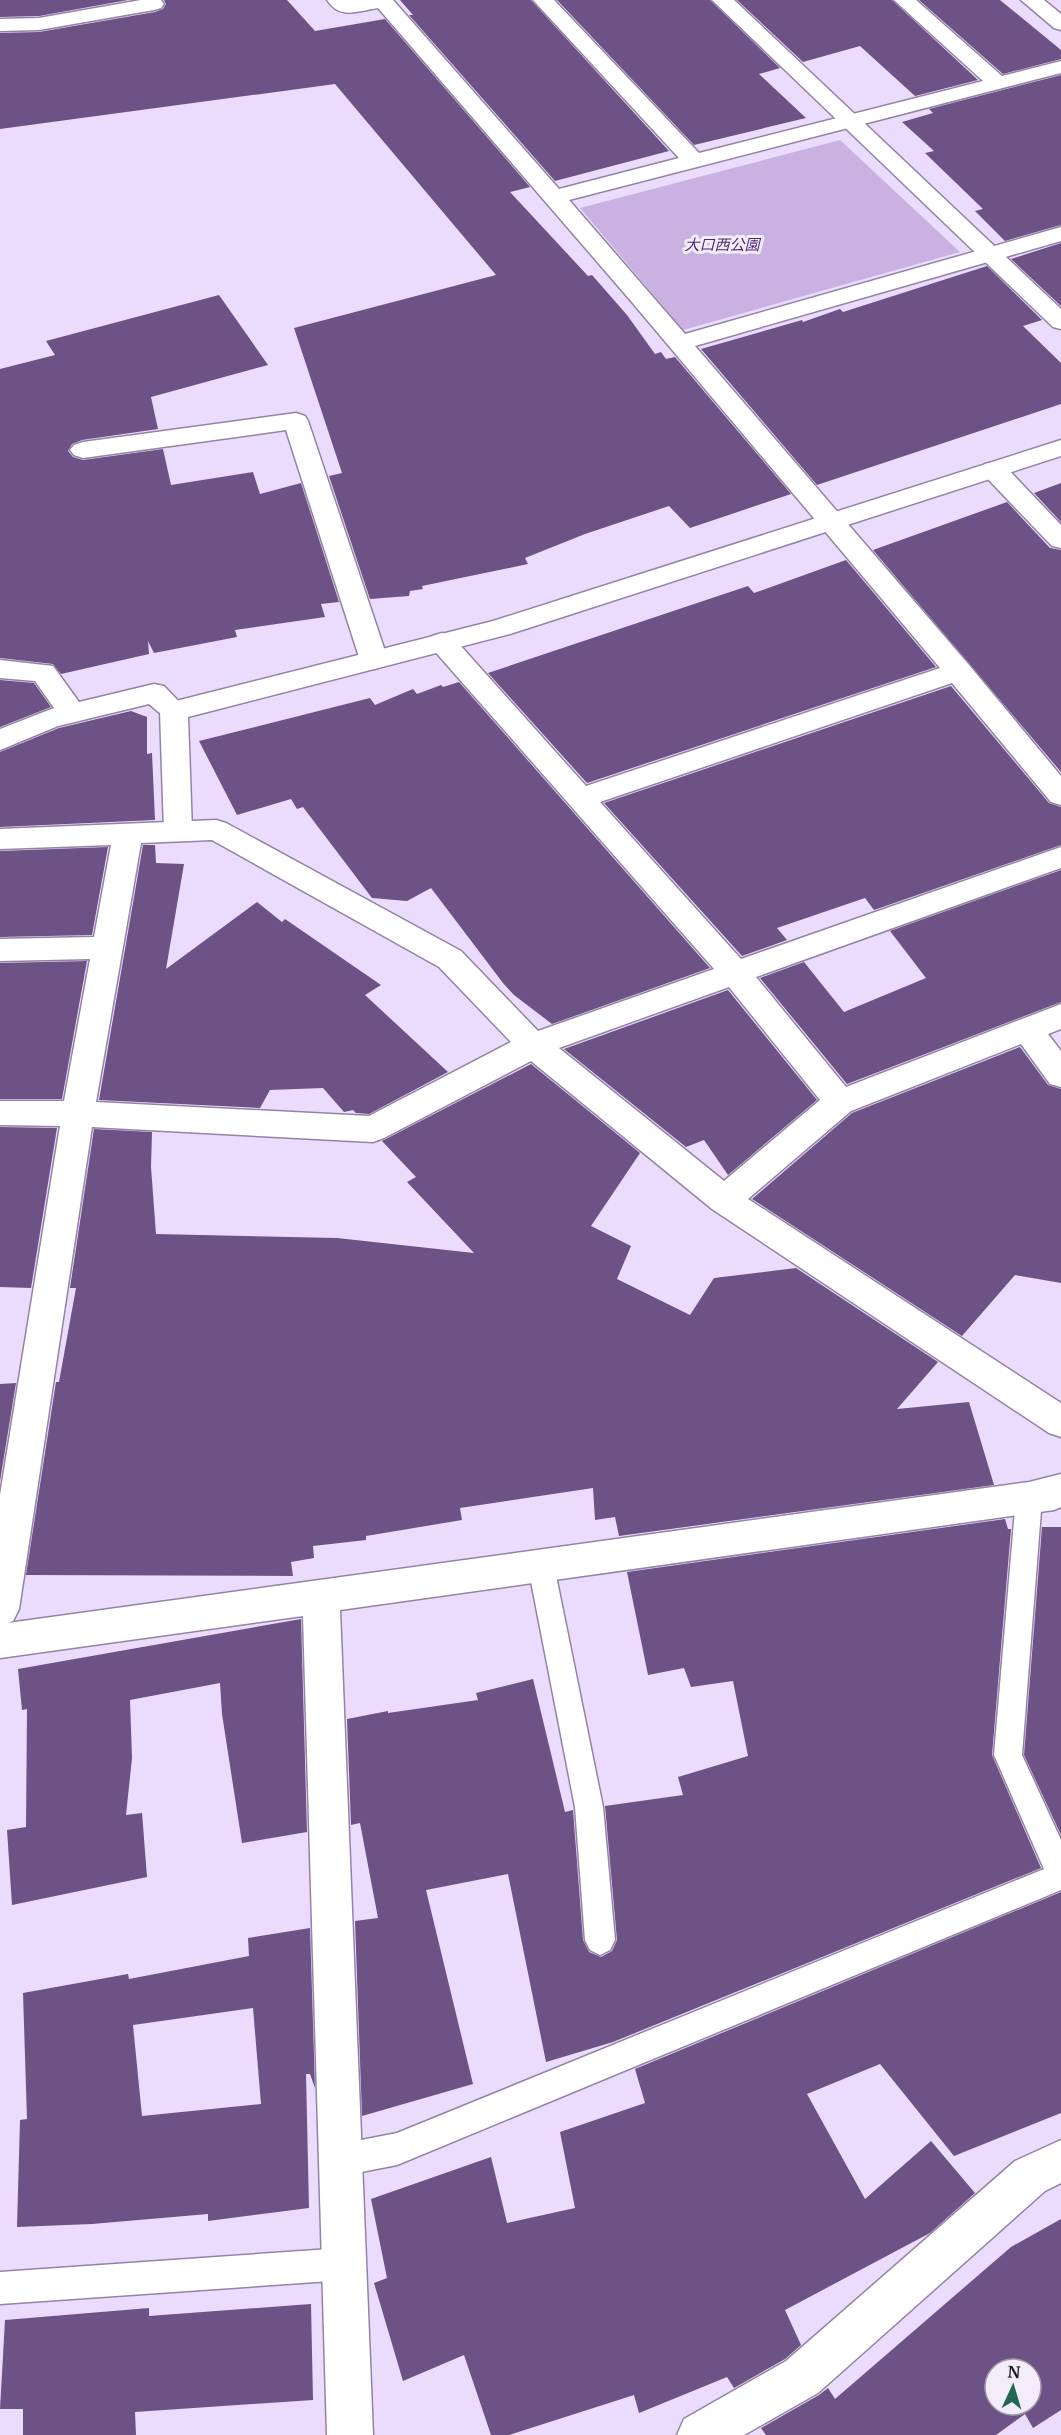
<svg xmlns="http://www.w3.org/2000/svg" width="1061" height="2435" font-family="Merriweather,'Noto Sans JP',serif">
<style>
.green{fill:#c9b2e2}
.building{fill:#6c5285;fill-rule:evenodd}
.lines{fill:none;stroke-linecap:round;stroke-linejoin:round}
.service-casing{stroke:#9384a4;stroke-width:3}
.minor-casing{stroke:#9384a4;stroke-width:3}
.tertiary-casing{stroke:#9384a4;stroke-width:3}
.service{fill:#fff;fill-rule:evenodd}
.minor{fill:#fff;fill-rule:evenodd}
.tertiary{fill:#fff;fill-rule:evenodd}
.labels{text-anchor:middle;stroke-width:6;stroke-linejoin:round;paint-order:stroke}
.far-park-label{font-size:15px;font-style:italic;fill:#4d296c;stroke:#f3edfb}
</style>
<rect width="100%" height="100%" fill="#ebdbfd"/>
<path class="green" d="M840,140L960,252L683,330L580,208Z"/>
<g class="building">
<path d="M0,0H128L39,16L0,17Z"/>
<path d="M164,0H287L315,31L385,19L530,187L510,192L588,276L592,275L627,315L655,354L661,352L666,359L675,357L791,494L690,528L669,506L585,534L525,558L528,564L422,586L423,589L410,591L409,596L370,599L329,476L342,473L294,328L496,275L335,84L0,129V33L39,32L155,12L163,9L166,4Z"/>
<path d="M400,0H531L669,151L555,181L409,15H413Z"/>
<path d="M557,0H710L780,68L759,74L806,118L694,145Z"/>
<path d="M737,0H892L978,80L915,96L860,46L803,62Z"/>
<path d="M919,0H1000L1061,50V59L1003,74Z"/>
<path d="M1061,75V225L1005,241L975,211L983,209L925,153L934,151L902,122L933,113L929,109Z"/>
<path d="M1061,243V306L1011,259Z"/>
<path d="M987,266L1042,320L1023,326L1061,363V404L817,485L701,349L802,320L803,322L840,309L843,312Z"/>
<path d="M219,295L268,365L151,397L158,429L82,440L72,444L68,451L73,457L83,460L163,449L171,485L253,472L260,494L301,483L339,602L321,604L325,617L235,630L237,637L154,653L148,641L149,654L61,674L53,664L0,658V369L55,355L46,341Z"/>
<path d="M1061,483V522L1034,493Z"/>
<path d="M1007,502L1050,548L1061,550V772L873,550Z"/>
<path d="M846,560L936,667L587,783L488,673L748,586L754,593Z"/>
<path d="M0,680L34,683L51,707L0,727Z"/>
<path d="M459,682L710,968L552,1024L514,995L503,983L431,888L407,901L372,898L303,807L297,809L291,799L237,815L199,741L370,698L375,705L413,689L417,694L441,685L443,687Z"/>
<path d="M951,686L1049,803L1061,807V845L874,910L865,898L777,928L787,940L742,956L604,803Z"/>
<path d="M131,711L147,717V754L152,753L155,820L0,827V752L59,728Z"/>
<path d="M143,845H155L156,863L184,864L166,969L257,902L282,922L285,919L381,985L365,995L448,1072L369,1114L356,1113L353,1110L344,1112L323,1088L270,1090L260,1108L99,1100Z"/>
<path d="M108,847L92,935L0,937V851Z"/>
<path d="M1061,870V1002L847,1084L760,978L804,962L844,1012L926,978L890,931Z"/>
<path d="M87,961L62,1099H0V963Z"/>
<path d="M728,990L817,1100L728,1175L704,1140L686,1147L564,1049Z"/>
<path d="M1020,1047L1048,1085L1061,1089V1283L1015,1275L962,1336L752,1199L852,1113Z"/>
<path d="M531,1064L640,1153L591,1226L631,1246L617,1279L690,1315L714,1278L796,1268L938,1362L897,1409L969,1402L994,1485L619,1536L615,1517L595,1520L593,1488L460,1508L462,1520L366,1536V1540L313,1546L314,1558L291,1562L293,1576L26,1575L56,1382H59L76,1288H70L94,1129L152,1132L151,1167L156,1234L337,1238L474,1253L407,1182L416,1177L382,1141Z"/>
<path d="M0,1127L57,1128L31,1288L0,1287Z"/>
<path d="M16,1383L0,1481V1384Z"/>
<path d="M1005,1519L1008,1529H1011L992,1755L1041,1868L613,2042L546,2062L508,1874L426,1890L473,2084L362,2116L355,1921L378,1918L360,1823L351,1825L347,1719L388,1711V1713L478,1700L476,1693L533,1679L565,1812L573,1810L583,1940L589,1952L601,1957L612,1951L617,1940L605,1806L683,1795L678,1777L748,1756L733,1681L691,1687L684,1668L648,1675L627,1572Z"/>
<path d="M1042,1527H1061V1835L1024,1755Z"/>
<path d="M301,1619L307,1832L242,1843L222,1714L220,1683L130,1700L132,1758L126,1815L142,1813L147,1877L12,1905L7,1830L26,1827L27,1709L22,1710L18,1669Z"/>
<path d="M1061,1892V2113L954,2156L880,2064L807,2094L865,2199L931,2141L975,2193L930,2233L785,2310L801,2345L785,2359L734,2388L727,2377L639,2413L634,2395L509,2435H491L464,2355L403,2381L374,2283L387,2278L371,2199L491,2157L507,2223L575,2208L560,2132L645,2103L635,2069Z"/>
<path d="M310,1928L315,2088L310,2074H306L309,2208L208,2221V2214L92,2224L17,2227L20,2120L27,2119L23,1993L128,1974L129,1979L249,1956L248,1938ZM253,2008L261,2104L142,2116L133,2025Z"/>
<path d="M1061,2219V2410L1033,2428L1025,2414L996,2435H766L761,2428L819,2395L828,2388L835,2399L1011,2247ZM995,2369H1031V2405H995Z"/>
<path d="M311,2304L313,2400L135,2412L136,2435H23V2409H0L5,2320L149,2308V2316Z"/>
</g>
<g class="lines">
<defs>
<g id="service">
<path d="M1029,1487L1038,1490L1042,1498L1022,1755L1061,1840V1890L397,2165L341,2176L330,2171L325,2160L330,2149L341,2144L397,2133L1044,1869L994,1755L1016,1498L1020,1490Z"/>
<path d="M541,1554L550,1558L554,1566L603,1807L615,1940L610,1950L600,1955L590,1950L585,1940L575,1807L528,1566L532,1558Z"/>
<path d="M345,2248L356,2253L361,2264L356,2275L345,2280L0,2304V2272Z"/>
</g>
<g id="minor">
<path d="M141,0H161L164,4L161,8L154,10L39,30L0,31V19L39,18Z"/>
<path d="M327,0H393L559,189L679,158L533,0H554L699,153L983,81L894,0H916L1002,76L1061,61V73L569,200L685,334L1061,227V241L695,346L969,665L1061,776V805L1051,802L952,683L600,802L741,959L1061,847V868L756,977L846,1087L1061,1004V1029L1048,1034L1061,1051V1087L1050,1084L1021,1044L851,1111L748,1199L1061,1403V1437L1049,1433L712,1209L531,1061L384,1138L373,1142L92,1127L19,1609L13,1621L8,1623L1029,1482L1061,1474V1507L1054,1510L340,1610L373,2435H327L303,1616L0,1658V1495L60,1126L0,1125V1101H64L90,959L0,961V939L94,937L111,845L0,849V829L216,820L226,823L461,951L538,1031L714,969L432,648L428,642L432,636L442,633L452,636L586,786L940,668L631,301L378,8C357,11 340,20 327,0ZM212,840L439,967L511,1042L369,1116L96,1102L141,843ZM729,987L820,1100L724,1181L559,1048Z"/>
<path d="M1021,0H1044L1061,14V30L1054,28Z"/>
<path d="M296,413L305,416L308,421L388,660L384,666L374,669L364,666L360,660L286,430L83,458L74,455L70,450L74,445L83,442Z"/>
<path d="M994,462L1003,464L1061,525V548L1052,546L985,476L981,470L985,464Z"/>
<path d="M0,660L53,666L79,702L154,684L164,686L188,711L184,718C167,722 161,714 149,704L58,726L0,750V729L54,708L35,681L0,678Z"/>
<path d="M1061,2140V2183L1045,2191L818,2393L744,2435H677L684,2419L786,2361L1015,2161Z"/>
</g>
<g id="tertiary">
<path d="M712,0H734L1061,309V329L1053,327Z"/>
<path d="M1061,440V456L510,634L188,717L192,831L188,838L178,841L168,838L164,831L160,711L164,704L493,621Z"/>
</g>
</defs>
<use href="#service" class="service-casing"/>
<use href="#minor" class="minor-casing"/>
<use href="#tertiary" class="tertiary-casing"/>
<use href="#service" class="service"/>
<use href="#minor" class="minor"/>
<use href="#tertiary" class="tertiary"/>
</g>
<g class="labels">
<g class="far-park-label">
<text x="722" y="250">大口西公園</text>
</g>
</g>
<g transform="translate(1013 2387) rotate(4)"><circle r="28" fill="#f3edfb" stroke="#9f99a6" stroke-width="1.5"/>
<path d="M0-4.5L10 22L0 15L-10 22Z" fill="#246655"/>
<text y="-9" font-size="16" font-weight="bold" text-anchor="middle" fill="#211b27">N</text>
</g>
</svg>
